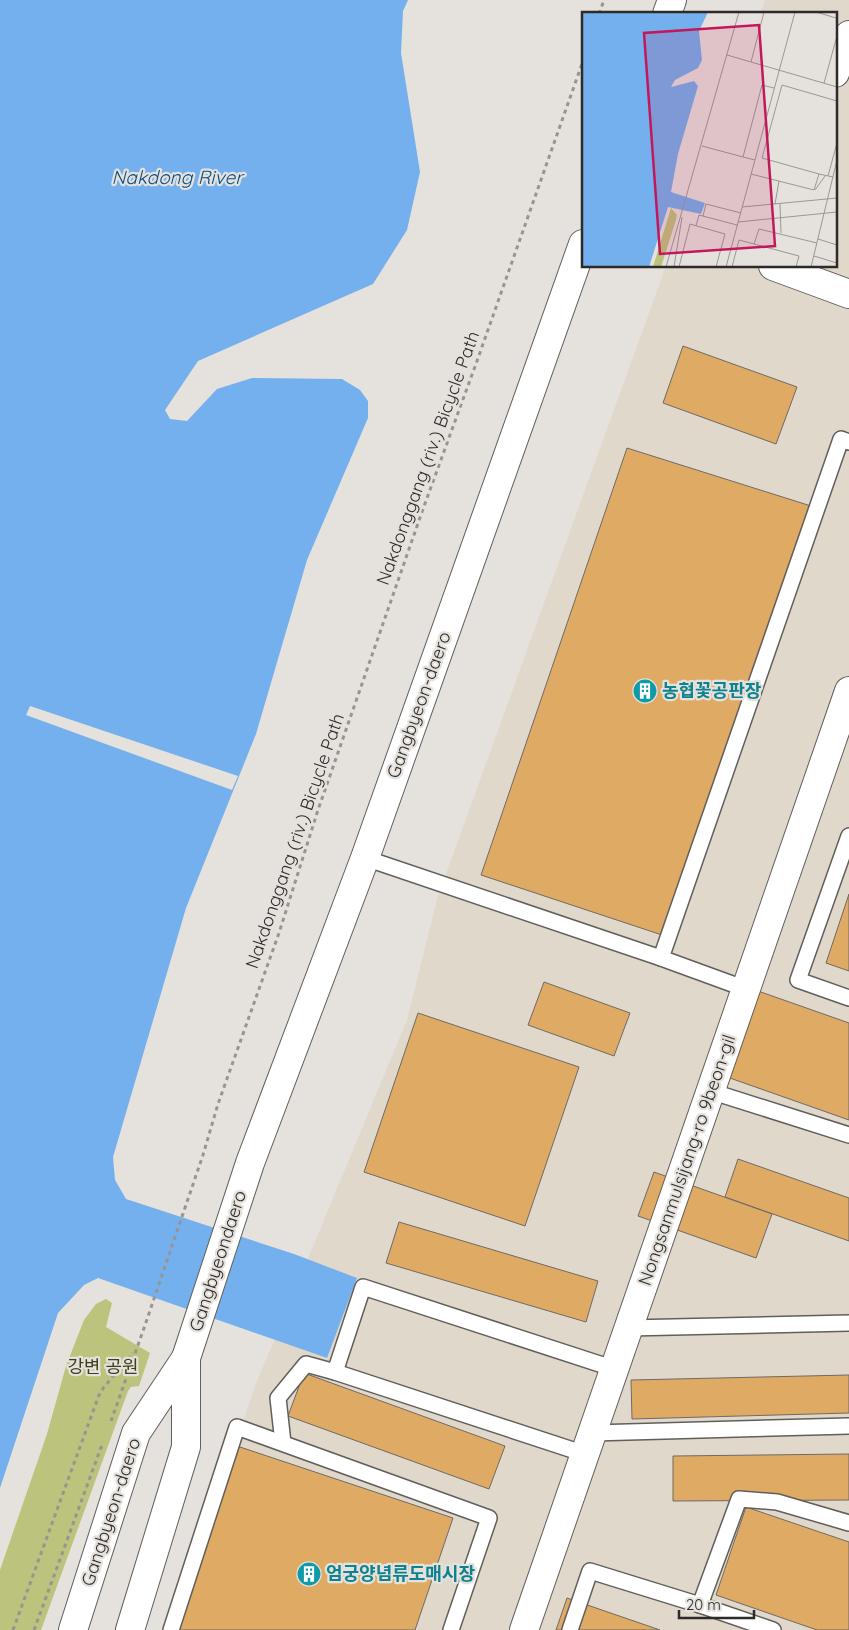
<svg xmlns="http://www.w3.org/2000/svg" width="849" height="1630" font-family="Quicksand,'Noto Sans KR',sans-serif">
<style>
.built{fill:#e1d8cc}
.green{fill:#bcc37c}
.water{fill:#74b0ed}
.pier{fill:#e5e1dc}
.building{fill:#dfaa63;stroke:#6e6a66}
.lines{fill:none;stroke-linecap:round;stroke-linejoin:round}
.service-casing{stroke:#625f5a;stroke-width:18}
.minor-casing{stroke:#625f5a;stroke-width:30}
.tertiary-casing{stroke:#625f5a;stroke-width:30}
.secondary-casing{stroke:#625f5a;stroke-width:30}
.primary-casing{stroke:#625f5a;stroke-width:30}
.path{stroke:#989491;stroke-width:3;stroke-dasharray:4 4;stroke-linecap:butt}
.service{stroke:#fff;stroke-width:15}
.minor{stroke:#fff;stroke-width:28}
.tertiary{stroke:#fff;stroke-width:28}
.secondary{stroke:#fff;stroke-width:28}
.primary{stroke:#fff;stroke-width:28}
.labels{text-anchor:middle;stroke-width:4.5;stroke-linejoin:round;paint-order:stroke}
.street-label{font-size:18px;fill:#2d2b29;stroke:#e5e1dc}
.culture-label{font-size:18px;font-weight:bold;fill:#0d838f;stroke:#e5e1dc;text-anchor:start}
.park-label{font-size:18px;fill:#3d401c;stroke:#e5e1dc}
.water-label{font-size:19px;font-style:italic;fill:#064c83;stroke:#e5e1dc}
.inset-road{fill:none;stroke:#9b9894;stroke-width:1}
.view{fill:#c2185b;fill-opacity:0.15;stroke:#c2185b;stroke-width:2.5}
.inset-edge{fill:none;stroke:#2d2b29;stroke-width:2.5}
</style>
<rect width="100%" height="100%" fill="#e5e1dc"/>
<path class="built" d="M765,0H849V1630H175L255,1386L407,1020L437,899L666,266H835V14H760Z"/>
<path class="green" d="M106,1299L112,1303L106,1327L150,1353L139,1386L131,1387L128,1391L41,1630H0V1570L47,1434L66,1366L84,1320L96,1304Z"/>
<path class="water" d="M0,0H408L403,11L401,53L420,172L407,230L373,284L198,361L165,410L170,419L187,421L217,389L252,378L342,379L360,390L368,401V418L307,560L256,734L186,908L113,1157L115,1180L126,1199L294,1254L357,1278L327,1358L98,1278L84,1285L58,1313L0,1488Z"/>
<path class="pier" d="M30,706L238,776L232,790L26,715Z"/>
<g class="building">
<path d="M683,346L797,387L776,444L663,403Z"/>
<path d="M627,448L811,506L662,935L481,875Z"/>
<path d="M849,894V971L826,963Z"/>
<path d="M544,982L630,1013L614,1056L528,1025Z"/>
<path d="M758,991L849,1023V1120L727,1077Z"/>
<path d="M418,1013L579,1067L525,1226L364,1172Z"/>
<path d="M738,1159L849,1198V1241L725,1197Z"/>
<path d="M654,1172L772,1214L756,1258L638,1216Z"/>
<path d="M399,1222L598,1281L586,1322L386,1263Z"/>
<path d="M304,1373L505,1446L489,1489L288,1416Z"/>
<path d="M849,1375V1413L632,1419L631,1380Z"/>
<path d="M228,1443L453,1518L415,1630H166Z"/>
<path d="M849,1454V1500L673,1501V1456Z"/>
<path d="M746,1507L849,1542V1630H817L716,1595Z"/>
<path d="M567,1598L660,1630H556Z"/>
</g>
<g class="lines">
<defs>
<g id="service">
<path d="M849,836L798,980L849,998"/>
<path d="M365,858L661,958"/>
<path d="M746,989L661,958L841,439L849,442"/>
<path d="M710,1091L849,1135"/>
<path d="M628,1328L849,1323"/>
<path d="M335,1372L363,1287L615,1369"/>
<path d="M592,1433L849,1426"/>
<path d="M283,1443L278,1398L306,1364L335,1372L585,1454"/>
<path d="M700,1605L739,1499L777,1502L849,1523"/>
<path d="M171,1630L237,1427L489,1518L451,1630"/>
<path d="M570,1630L590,1571L700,1605L773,1630"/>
</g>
<g id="minor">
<path d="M835,73L849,35"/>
<path d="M524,1630L849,691"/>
</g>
<path id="tertiary" d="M773,266L849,294"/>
<g id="secondary">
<path d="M73,1630L136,1433L186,1358"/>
<path d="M130,1630L186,1447V1358"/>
</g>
<g id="primary">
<path d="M667,14L672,0"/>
<path d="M186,1358L250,1163L365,858L583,244"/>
</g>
</defs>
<use href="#service" class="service-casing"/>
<use href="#minor" class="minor-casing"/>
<use href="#tertiary" class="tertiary-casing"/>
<use href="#secondary" class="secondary-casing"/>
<use href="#primary" class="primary-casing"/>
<g class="path">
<path d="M599,14L604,0"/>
<path d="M111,1421L143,1331L203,1155L218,1104L279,933L318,810L423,509L477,361L583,61"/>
<path d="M13,1630L99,1395L104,1387L133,1353"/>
<path d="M34,1630L102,1445"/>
</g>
<use href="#service" class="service"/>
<use href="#minor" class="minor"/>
<use href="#tertiary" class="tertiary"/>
<use href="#secondary" class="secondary"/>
<use href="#primary" class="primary"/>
</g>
<defs>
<symbol id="building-disc" viewBox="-11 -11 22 22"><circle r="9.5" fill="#0f9aa8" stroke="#e5e1dc"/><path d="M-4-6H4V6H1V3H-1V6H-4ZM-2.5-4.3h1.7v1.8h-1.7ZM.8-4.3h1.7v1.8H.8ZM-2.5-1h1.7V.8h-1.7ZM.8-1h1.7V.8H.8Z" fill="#fff"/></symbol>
</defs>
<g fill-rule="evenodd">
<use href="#building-disc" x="631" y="677" width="28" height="28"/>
<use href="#building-disc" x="295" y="1560" width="28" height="28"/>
</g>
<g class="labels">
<g class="street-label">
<text transform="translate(428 458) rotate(-70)" y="6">Nakdonggang (riv.) Bicycle Path</text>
<text transform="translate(419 705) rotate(-70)" y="6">Gangbyeon-daero</text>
<text transform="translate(295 841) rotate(-71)" y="6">Nakdonggang (riv.) Bicycle Path</text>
<text transform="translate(687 1160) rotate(-71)" y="6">Nongsanmulsijang-ro 9beon-gil</text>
<text transform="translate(218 1261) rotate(-72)" y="6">Gangbyeondaero</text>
<text transform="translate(111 1512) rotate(-72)" y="6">Gangbyeon-daero</text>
</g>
<g class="culture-label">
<text x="662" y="697">농협꽃공판장</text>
<text x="326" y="1580">엄궁양념류도매시장</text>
</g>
<g class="park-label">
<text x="103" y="1373">강변 공원</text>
</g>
<g class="water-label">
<text x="177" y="184">Nakdong River</text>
</g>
</g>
<g transform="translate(582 12)">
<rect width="255" height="255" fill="#e5e1dc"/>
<path d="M89,196L95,203L94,208L79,255H71Z" fill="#bcc37c"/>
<path d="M0,0H126L117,19L120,48L116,56L93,68L89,75L112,69L116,74L96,142L89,180L123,191L119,202L86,195L67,255H0Z" fill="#74b0ed"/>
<path class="inset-road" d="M234,0L254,6M145,43L255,75M169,50L182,0M242,71L255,24M120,134L161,145M173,148L161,145L180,73L192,76M169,162L232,178L237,162L251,165M237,162L180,146L200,73L255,89M246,164L255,131M233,178L243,164M193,192L197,169M198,192L199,221M160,195L255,186M121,204L124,192L159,201M156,210L255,200M114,214L117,203L155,213M236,227L255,233M172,232L177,217L235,231M232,244L255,251M84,255L157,0M92,255L100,205M97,255L108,212L143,222L134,255M144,255L213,0M150,255L157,228L217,244L214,255M229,255L255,148"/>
<path class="view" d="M177,13L193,234L78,242L62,21Z"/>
<rect width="255" height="255" class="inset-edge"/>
</g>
<path d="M679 1610v8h75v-8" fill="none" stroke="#2d2b29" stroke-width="2.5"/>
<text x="686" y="1610" font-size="15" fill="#2d2b29" stroke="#e5e1dc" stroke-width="4" paint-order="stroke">20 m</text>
</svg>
